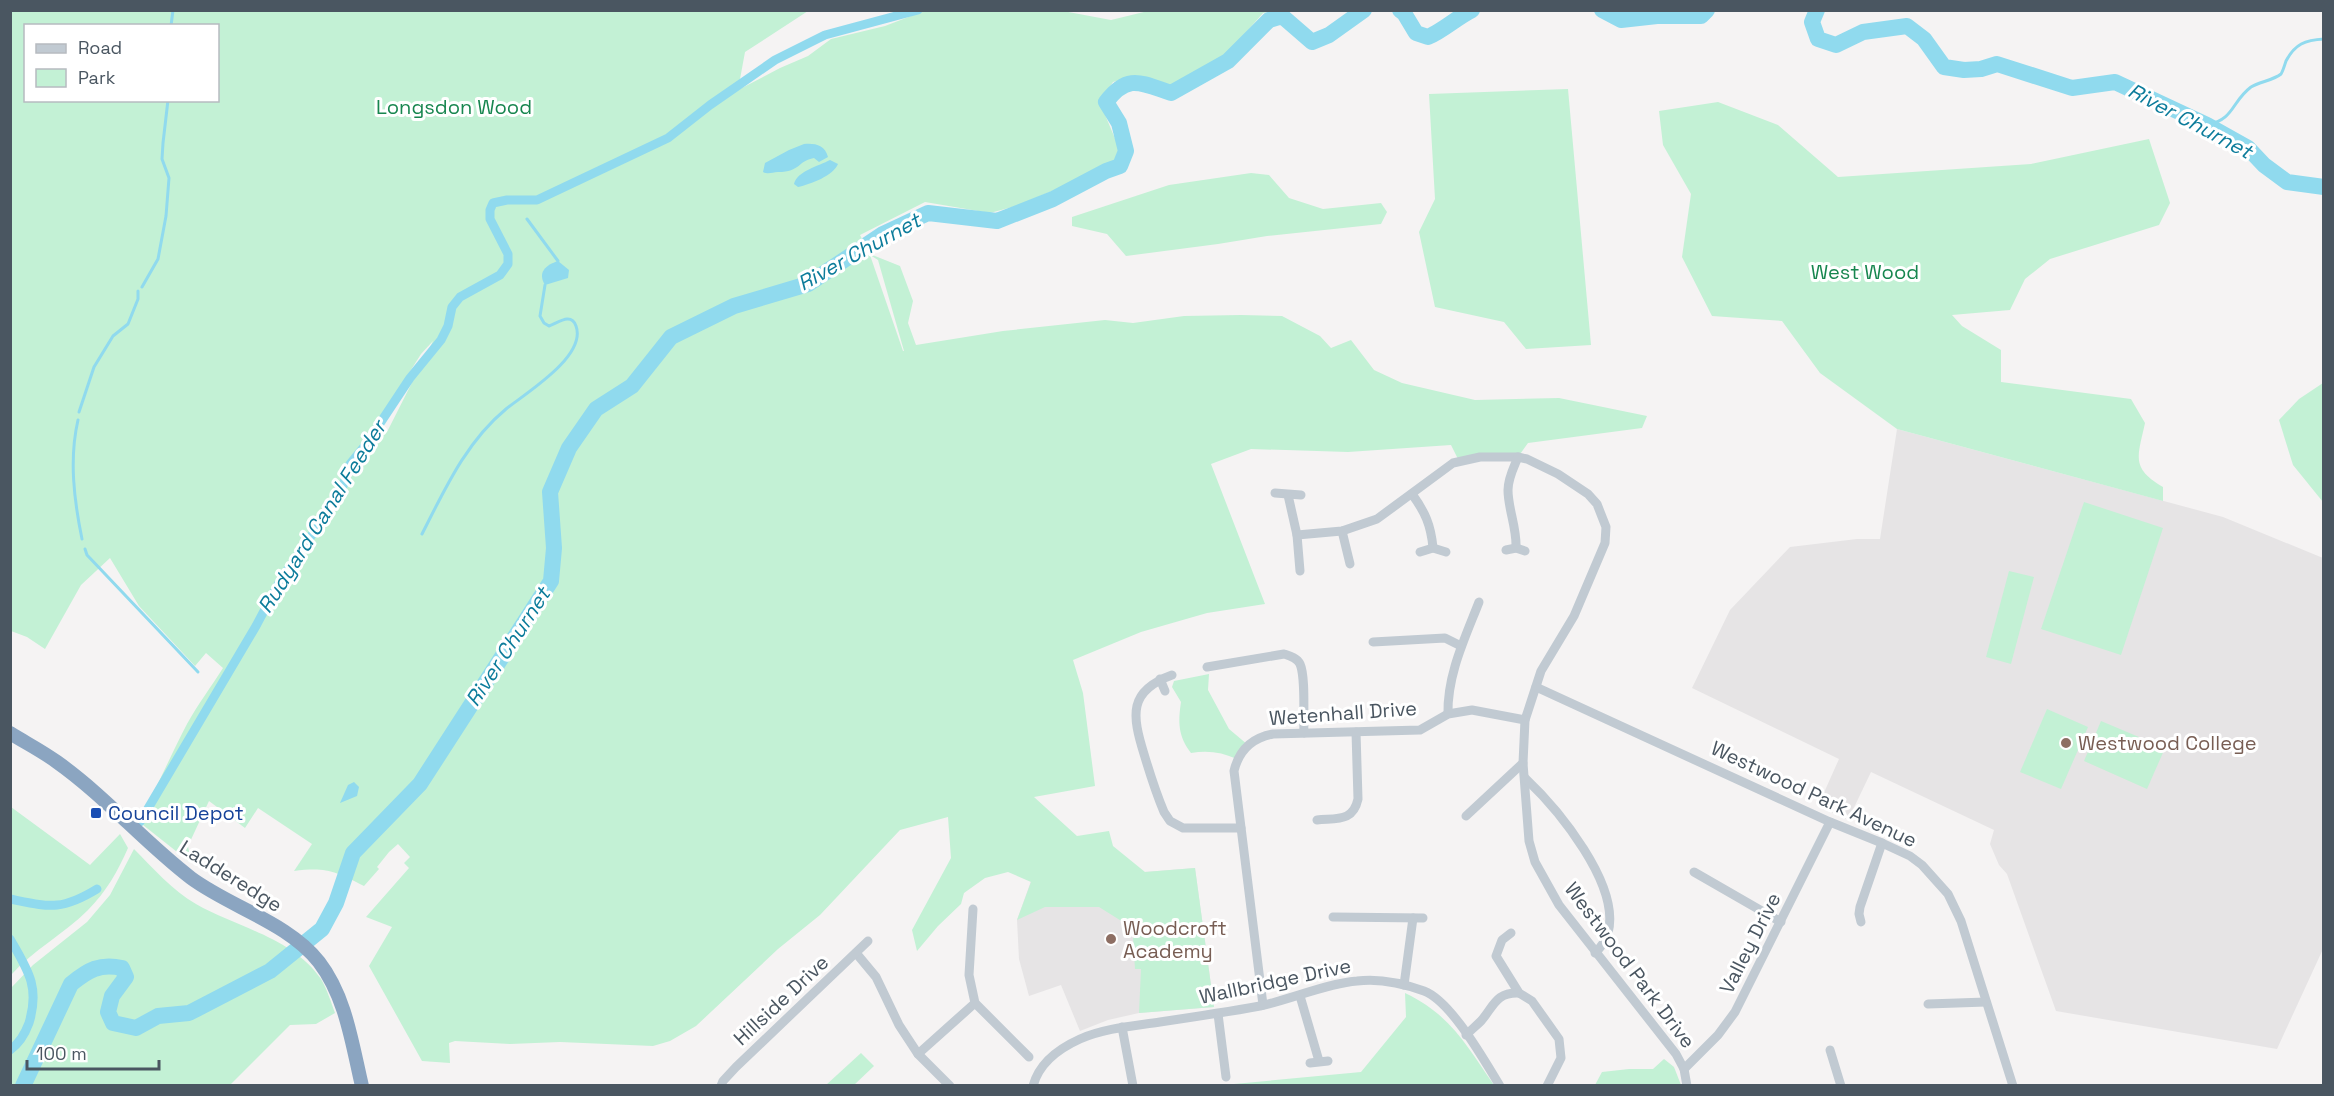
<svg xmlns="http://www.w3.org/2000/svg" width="2334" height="1096" font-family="'Space Grotesk',sans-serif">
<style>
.education{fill:#e6e4e5}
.green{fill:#c3f1d5;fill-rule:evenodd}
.water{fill:#90daee}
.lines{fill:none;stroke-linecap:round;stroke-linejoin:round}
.stream{stroke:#90daee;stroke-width:3}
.canal{stroke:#90daee;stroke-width:9}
.river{stroke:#90daee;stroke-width:16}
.minor{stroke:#c1cad2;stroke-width:9}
.highway{stroke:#8ba5c1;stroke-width:14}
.education-dot{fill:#8d6e63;stroke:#fff;stroke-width:2}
.transit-dot{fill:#1a4fb4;stroke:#fff;stroke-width:2}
.labels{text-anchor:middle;stroke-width:6;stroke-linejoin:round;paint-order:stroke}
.park-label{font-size:20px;fill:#17864f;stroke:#fff}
.street-label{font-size:20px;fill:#4a5661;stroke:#fff}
.education-label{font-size:20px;fill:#785e54;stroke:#fff;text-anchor:start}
.transit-label{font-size:20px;fill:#164399;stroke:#fff;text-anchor:start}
.water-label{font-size:21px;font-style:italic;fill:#0c7c9b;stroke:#fff}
</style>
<rect width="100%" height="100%" fill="#f5f3f3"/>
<g class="education">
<path d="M1897,429L2223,517L2323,558V949L2277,1049L2056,1011L2007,874L1999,865L1990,844L1994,830L1871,772L1848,820L1818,806L1839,759L1692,688L1730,610L1790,547L1857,539H1880Z"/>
<path d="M1195,868L1214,1007L1139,1013L1108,1020L1080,1031L1061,985L1029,996L1019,959L1017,920L1031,881Z"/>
</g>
<g class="green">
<path d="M10,11H808L745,52L738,90L780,68L808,56L831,39L885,26L924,11H1063L1111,20L1148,11H1272L1263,13L1228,53L1172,88L1131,77L1113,82L1102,98L1103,110L1119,148L1114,161L1069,184L1016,206L990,213L925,202L860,235L870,254L900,266L913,301L908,323L916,345L1003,331L1105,320L1133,323L1184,316L1241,315L1282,316L1320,336L1331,348L1351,340L1374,370L1402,383L1475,400L1559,398L1647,416L1642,428L1528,443L1518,457L1459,461L1451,445L1348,452L1251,449L1211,464L1265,604L1207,613L1141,632L1073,660L1083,693L1095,786L1034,797L1077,836L1109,831L1113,846L1145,872L1195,868L1214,1007L1139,1013L1141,969H1135L1132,921L1123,922L1099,907H1045L1017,920L1031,882L1008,872L985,878L964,893L961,904L938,926L917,951L912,930L951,858L948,817L900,830L820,915L778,949L696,1026L670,1041L653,1046L560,1042L510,1044L455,1041L449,1043L450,1063L422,1061L369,966L392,927L366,917L409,868L404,863L410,857L398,844L389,852L377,867L379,869L364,886C335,871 326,867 294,871L312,844L258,808L245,828L209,801L188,846L191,863L138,821C157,789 170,756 187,724C198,704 211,687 223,668L206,653L195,666L139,606L110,558L81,585L45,649L27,637L11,631ZM26,26H218V100H26ZM870,255L878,260L904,351H903ZM433,341L387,432L375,427L421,354Z"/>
<path d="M1568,89L1591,345L1526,349L1504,322L1435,307L1419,232L1435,199L1429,94Z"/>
<path d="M1718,102L1778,125L1838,177L2031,164L2149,139L2170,203L2159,225L2050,259L2025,279L2010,310L1952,315L1962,326L2001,350V382L2131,399L2145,423C2138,456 2130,468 2163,487V501L1897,429L1820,373L1782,321L1712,316L1682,257L1691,194L1663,145L1659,111Z"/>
<path d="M1251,173L1269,175L1289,198L1323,209L1381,203L1387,212L1381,224L1267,236L1218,244L1126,256L1107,234L1072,226V217L1169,185Z"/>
<path d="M2323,383V502L2293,465L2279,420L2299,399Z"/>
<path d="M2084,502L2163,528L2121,655L2041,629Z"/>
<path d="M2009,571L2034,577L2011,664L1986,657Z"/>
<path d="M1209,674L1208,690L1229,729L1248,745L1237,759C1222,752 1207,750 1191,753C1178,736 1178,722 1181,702L1172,687L1174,681Z"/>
<path d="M2047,709L2088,727L2061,789L2020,772Z"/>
<path d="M2101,721L2165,748L2147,789L2084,761Z"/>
<path d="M11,807L90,865L120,834L128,848C118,871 106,892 88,910C64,934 33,950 11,975Z"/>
<path d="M134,849C153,868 172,890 196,904C238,928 292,937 321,979C327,989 331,1002 335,1013L316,1024L290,1025L230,1085H11V988L33,965L87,922L110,895Z"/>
<path d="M1405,993C1451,1015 1466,1045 1494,1085H1223L1361,1072L1406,1017Z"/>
<path d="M861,1053L874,1066L854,1085H826Z"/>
<path d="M1664,1059L1674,1067L1681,1085H1595L1602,1072L1629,1069H1653Z"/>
</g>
<g class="water">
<path d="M804,144C815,143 825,145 828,157L819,162L814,158C797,161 801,172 778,172C772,172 769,175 763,172L765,163L789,150Z"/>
<path d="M830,160L838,164C833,176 811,184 798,187L794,184C797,171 819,166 830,160Z"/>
<path d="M558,261L569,270L568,278L545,285C537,272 546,265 558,261Z"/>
<path d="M354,782L359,787L357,796L340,803L348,785Z"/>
</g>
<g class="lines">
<g class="stream">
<path d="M171,26L173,10"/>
<path d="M2207,125C2235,119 2231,102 2251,87C2259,82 2274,80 2281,74C2283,71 2285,64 2286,61C2295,44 2305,40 2324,39"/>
<path d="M527,219L558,261"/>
<path d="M142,287L158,259L166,216L169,178L162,159L163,143L168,100"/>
<path d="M79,412L94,367L113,336L128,324L138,299V291"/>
<path d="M78,420C69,459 74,500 82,539"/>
<path d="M422,534C445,489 466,442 506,409C526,393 587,356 576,326C571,312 558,323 549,326L544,323L540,316L545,285"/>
<path d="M85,549L87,555L198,672"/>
</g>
<g class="canal">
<path d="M140,822L256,626L281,579L340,495L350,464L367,443L410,378L441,340L448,326L452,307L460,297L500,275L508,264V254L490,219V210L493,203L507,200H537L668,138L710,105L775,60L825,35L918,10"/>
<path d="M10,899C50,907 61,911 97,889"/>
<path d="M10,939C28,970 40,987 29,1023C25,1034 20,1043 10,1050"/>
</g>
<g class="river">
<path d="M1400,10L1404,13L1416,33L1428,37C1444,30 1456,18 1472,10"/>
<path d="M1602,10L1621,20L1657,16H1701L1707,10"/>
<path d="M1817,10L1812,22L1818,39L1836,45L1863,32L1907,26L1924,39L1944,67L1964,70L1981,69L1997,64L2072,88L2115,82L2207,125L2248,148L2264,165L2287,182L2324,187"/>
<path d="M23,1086L71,984C88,970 100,963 122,968L126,977L112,996L108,1012L113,1023L136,1028L158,1016L189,1013L270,971L322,929L336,903L353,853L420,784L551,581L554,548L550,492L569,448L596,409L632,386L671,337L734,306L808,284L883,234L928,213L997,221L1053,199L1106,171L1120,166L1126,151L1119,123L1106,102C1128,73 1141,83 1171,93L1228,61L1269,20L1282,16L1312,42L1329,35L1364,10"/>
</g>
<g class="minor">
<path d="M1275,493L1301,495"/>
<path d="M1412,494C1425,512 1431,525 1433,548"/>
<path d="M1288,495L1297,535L1300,571"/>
<path d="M1342,531L1350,564"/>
<path d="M1297,535L1342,531L1377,519L1453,463L1480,457H1518L1527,459L1558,474L1588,494L1597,504L1606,527L1605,543L1574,616L1541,671L1525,720L1523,763L1529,841L1535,862L1559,905L1676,1054L1684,1069L1687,1086"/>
<path d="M1516,548C1517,528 1508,509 1508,490C1508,478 1514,467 1518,457"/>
<path d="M1506,550L1516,548L1525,551"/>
<path d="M1420,552L1433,548L1446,552"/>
<path d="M1373,642L1445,638L1461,646"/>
<path d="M1207,667L1284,654C1290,656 1297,658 1300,664C1306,677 1303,717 1304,733"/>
<path d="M1172,675C1128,691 1132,715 1144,754C1150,774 1156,793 1164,812L1170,821L1183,828H1241"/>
<path d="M1160,679L1165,691"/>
<path d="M1536,687L1830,822L1882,843L1910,856L1922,865L1948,894L1961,921L2013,1086"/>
<path d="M1448,714C1447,675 1465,638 1479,602"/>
<path d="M1525,778C1558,809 1621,885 1608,933C1606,941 1601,947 1595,953"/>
<path d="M1466,816L1523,763"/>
<path d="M1317,820C1337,818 1353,822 1358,799L1356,732"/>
<path d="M1694,872L1781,922"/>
<path d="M973,909L969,975L975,1003L1029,1057"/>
<path d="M1333,917L1423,918"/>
<path d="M1861,922L1859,914L1860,907L1882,843"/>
<path d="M1511,933L1502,940L1496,956L1519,993L1532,1001L1559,1039L1561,1058L1547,1086"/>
<path d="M856,953L876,977L899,1025L918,1054L950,1086"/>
<path d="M1404,985L1413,918"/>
<path d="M1300,996L1319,1061"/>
<path d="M1928,1004L1986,1002"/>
<path d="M1263,1005L1234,771C1239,750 1252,738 1273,734L1420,730L1448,714L1472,710L1525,720"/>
<path d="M1218,1014L1226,1077"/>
<path d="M1122,1027L1133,1086"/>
<path d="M1466,1035C1471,1030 1476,1026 1481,1021C1494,1006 1496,992 1519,993"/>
<path d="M1830,1050L1841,1086"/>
<path d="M918,1054L975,1003"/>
<path d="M1310,1063L1328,1061"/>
<path d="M1684,1069L1718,1035L1735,1012L1830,822"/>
<path d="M721,1086L723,1081L736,1067L868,941"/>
<path d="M1033,1086C1039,1063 1060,1048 1080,1039C1105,1028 1134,1026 1160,1022C1194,1017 1227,1012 1260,1006C1292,999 1325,984 1357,981C1380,978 1402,983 1424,991C1451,1001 1484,1060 1500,1086"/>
</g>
<path class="highway" d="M10,733C26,743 42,751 57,762C105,796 144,842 191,878C230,907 289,923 319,962C346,997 352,1044 362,1086"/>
</g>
<g class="education-dot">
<circle cx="2066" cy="743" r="6"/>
<circle cx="1111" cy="939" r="6"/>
</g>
<rect class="transit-dot" x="90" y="807" width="12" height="12" rx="3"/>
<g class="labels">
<g class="park-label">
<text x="454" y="114">Longsdon Wood</text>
<text x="1865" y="279">West Wood</text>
</g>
<g class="street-label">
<text transform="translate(1343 713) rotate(-4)" y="7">Wetenhall Drive</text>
<text transform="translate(1814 794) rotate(25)" y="7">Westwood Park Avenue</text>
<text transform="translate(231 876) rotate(32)" y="7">Ladderedge</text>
<text transform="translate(1750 943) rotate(-63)" y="7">Valley Drive</text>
<text transform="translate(1630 965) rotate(53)" y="7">Westwood Park Drive</text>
<text transform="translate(1275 981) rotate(-12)" y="7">Wallbridge Drive</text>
<text transform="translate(781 1000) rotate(-43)" y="7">Hillside Drive</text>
</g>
<g class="education-label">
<text x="2078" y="750">Westwood College</text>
<text x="1123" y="935">Woodcroft<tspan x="1123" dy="23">Academy</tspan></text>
</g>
<g class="transit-label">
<text x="108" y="820">Council Depot</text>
</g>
<g class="water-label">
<text transform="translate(2190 121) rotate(28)" y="7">River Churnet</text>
<text transform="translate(859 252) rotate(-29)" y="7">River Churnet</text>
<text transform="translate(322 517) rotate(-58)" y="7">Rudyard Canal Feeder</text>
<text transform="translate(508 647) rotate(-57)" y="7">River Churnet</text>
</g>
</g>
<rect width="2334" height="1096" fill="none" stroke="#4a5661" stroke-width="24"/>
<rect x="24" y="24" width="195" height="78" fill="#ffffff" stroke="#b7bbc0" stroke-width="1.5"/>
<rect x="36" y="44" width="30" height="9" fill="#c1cad2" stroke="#b7bbc0" stroke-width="1.5"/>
<text x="78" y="54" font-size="18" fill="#4a5661">Road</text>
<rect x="36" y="69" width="30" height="18" fill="#c3f1d5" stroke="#b7bbc0" stroke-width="1.5"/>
<text x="78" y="84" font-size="18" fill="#4a5661">Park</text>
<path d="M27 1060v9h132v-9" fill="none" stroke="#4a5661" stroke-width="3"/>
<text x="36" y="1060" font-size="18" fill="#4a5661" stroke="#ffffff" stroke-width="4.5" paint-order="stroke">100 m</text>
</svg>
